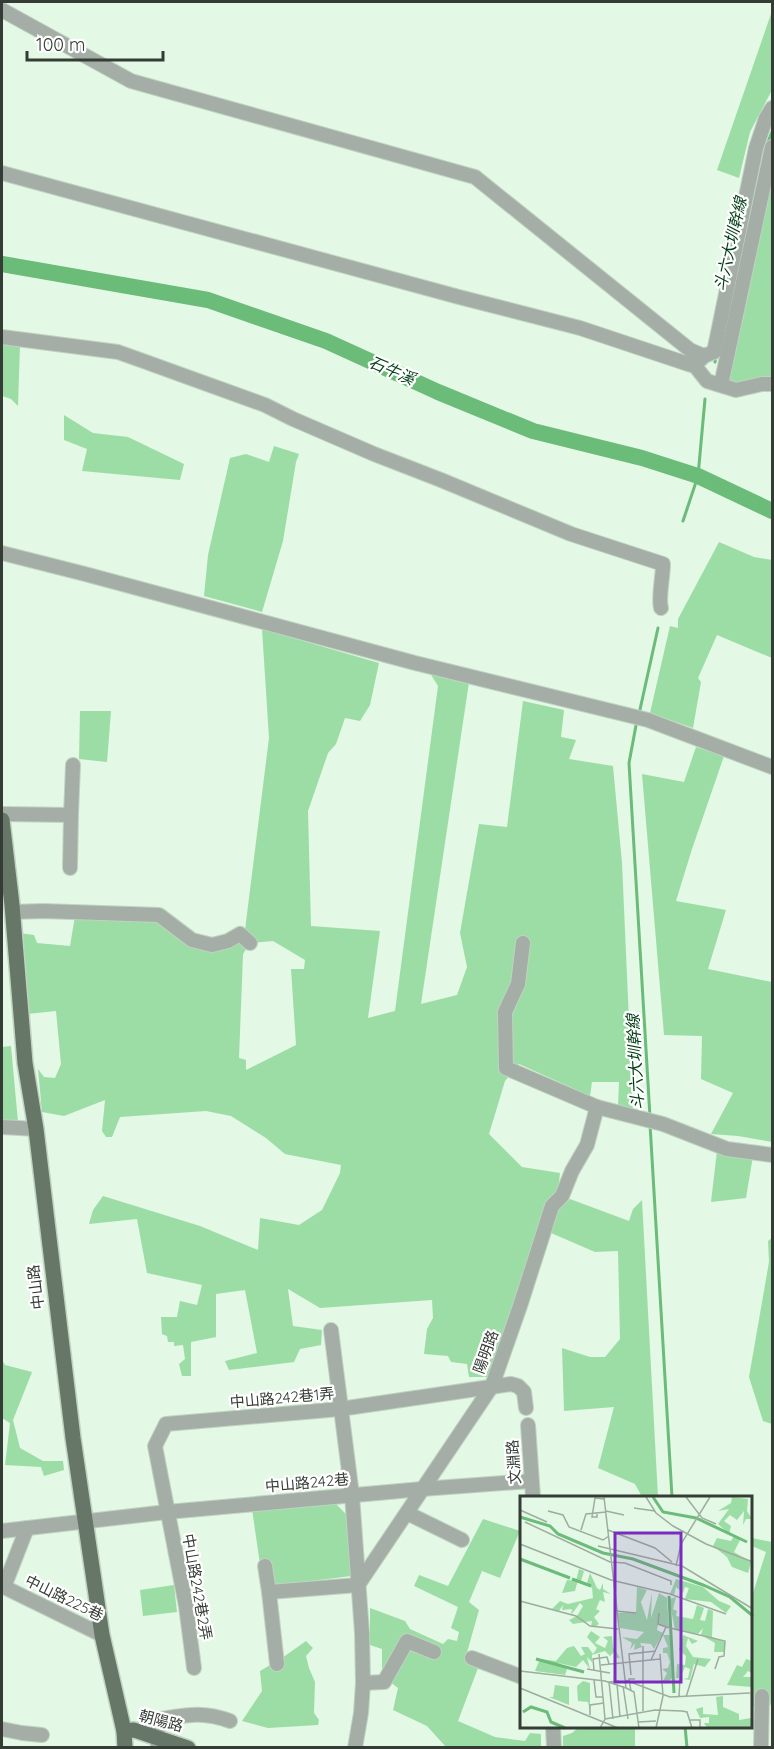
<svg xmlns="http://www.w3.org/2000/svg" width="774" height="1749" font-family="Quicksand,'Noto Sans TC',sans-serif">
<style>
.green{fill:#9cdda5;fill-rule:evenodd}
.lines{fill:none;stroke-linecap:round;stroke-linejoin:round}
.stream{stroke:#6bbb79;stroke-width:3}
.river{stroke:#6bbb79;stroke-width:16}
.minor-casing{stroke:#c0d2c2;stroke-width:16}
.major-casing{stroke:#c0d2c2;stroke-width:18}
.minor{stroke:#a5aea6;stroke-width:14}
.major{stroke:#667667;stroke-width:15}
.labels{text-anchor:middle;stroke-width:4.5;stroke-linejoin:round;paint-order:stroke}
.street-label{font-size:15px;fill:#343c35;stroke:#fff}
.water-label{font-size:16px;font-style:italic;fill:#003e14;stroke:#fff}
.inset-river{fill:none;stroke:#6bbb79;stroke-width:3}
.inset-road{fill:none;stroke:#9dad9f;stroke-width:1.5}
.view{fill:#7b2cbf;fill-opacity:0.15;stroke:#7b2cbf;stroke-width:3}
.inset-edge{fill:none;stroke:#343c35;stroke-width:3}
</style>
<rect width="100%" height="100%" fill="#e3f8e5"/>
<g class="green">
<path d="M772,11V90L750,132L739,178L717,170Z"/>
<path d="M772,162V385H722Z"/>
<path d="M2,344L20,345L18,406L11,399L2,396Z"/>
<path d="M64,415L93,433L128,437L184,464L180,480L82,471L87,449L64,440Z"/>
<path d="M274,446L299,454L296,462L283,541L262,612L204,596L208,555L230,458L246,454L269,462Z"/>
<path d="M719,542L754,557L772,560V658L717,635L698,678L701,682L693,728L650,713L670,626L678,628V619Z"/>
<path d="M262,629L379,663L370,705L360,721L345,718L336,744L328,753L308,811L311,926L380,931L368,1018L395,1011L438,686L430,673L469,682L421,1004L457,995L467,967L460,933L479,824L507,827L523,701L564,710L561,737L576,740L569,759L613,766L622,863L633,1111L618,1107L619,1082H592L590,1096L519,1064L505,1081L489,1134L522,1167L560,1173L558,1191L546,1208L489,1377H469L467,1364L451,1362L448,1356L424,1354L427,1329L433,1318L432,1300L320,1308L288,1289L293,1326L322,1330L321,1345L300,1349L294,1362L229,1370L225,1361L257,1353L245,1290L216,1294V1337L191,1342V1376H182L179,1364L185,1359L183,1345L174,1346V1342H168L167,1336L162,1334L161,1317H177L180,1301L197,1305L202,1285L147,1273L137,1219L89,1224L93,1210L103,1196L200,1226L258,1250L260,1218L299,1225L322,1210L340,1173L341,1165L285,1154L266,1138L231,1116L206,1111L120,1117L112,1137H106L102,1131L105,1100L64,1116L42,1112L38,1069L44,1077L55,1078L61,1064L56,1011L27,1014L19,933L34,935L37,943L70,946L75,916L158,920L213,951L232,947L245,930L269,738ZM273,941L305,960L304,969H291L296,1045L246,1070V1060L239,1058L243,954L250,943Z"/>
<path d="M80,711H111L107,762L79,759Z"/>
<path d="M696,747L724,756L692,849L676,901L726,910L708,969L772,982V1142L738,1136L711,1134L733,1093L701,1079L702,1036L664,1035L642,774L684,782Z"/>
<path d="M11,1046L18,1122H2V1047Z"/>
<path d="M717,1151L753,1156L746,1198L711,1202Z"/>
<path d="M570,1199L629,1221L633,1209L642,1200L658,1497H642L635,1484L598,1468L614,1407L564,1411L562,1348L590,1357H605L620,1339L618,1251L595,1252L551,1233L558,1210Z"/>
<path d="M772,1238V1424L763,1421L749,1377L769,1262L768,1241Z"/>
<path d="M2,1360L5,1365L32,1372L13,1420L20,1448L43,1461H63L64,1470L44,1476L41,1467L5,1465L10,1423L2,1418Z"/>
<path d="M336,1504L349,1517L351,1576L273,1586L260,1564L252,1509Z"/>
<path d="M483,1519L520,1531L500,1578L482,1571L469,1602L479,1610L466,1656L478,1668L458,1721L495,1737L525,1741L530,1733L541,1734V1747H446L427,1726L393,1710L398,1688L382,1676V1649L370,1645V1608L405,1621L410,1629L443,1644L448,1639L457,1641L459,1632L451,1628L458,1607L414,1586L419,1575L448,1586Z"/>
<path d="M752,1538L772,1542V1698L770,1706L752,1707V1596L766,1552L752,1546Z"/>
<path d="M174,1585L177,1612L143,1616L140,1590Z"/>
<path d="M306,1641L313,1648L306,1656L309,1668L315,1682L314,1713L319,1720L318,1725L268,1728L242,1721L262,1691L260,1671L282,1658Z"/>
<path d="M579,1727H635V1747H563V1736L572,1733Z"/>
</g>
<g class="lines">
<g class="stream">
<path d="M748,220L764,152L772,132"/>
<path d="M715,362L716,355"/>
<path d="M683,521L698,476L705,399"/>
<path d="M639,714L658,628"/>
<path d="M637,720L629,763L650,1117"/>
<path d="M650,1124L672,1497"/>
<path d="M685,1726L687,1748"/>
</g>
<path class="river" d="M2,264L208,300L326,341L438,392L533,431L642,458L698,476L772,511"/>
<defs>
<g id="minor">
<path d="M2,10L131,81L475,177L690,350L704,356"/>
<path d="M2,173L459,297L580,328L688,364L695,366L707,381L736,390L762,384H772"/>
<path d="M2,337L118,352L146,362L265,405L293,419L374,454L441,480L571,534L663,564C663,577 658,598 661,608"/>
<path d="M698,362L704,356L714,352L756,148L766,118L772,108"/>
<path d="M721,385L772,147"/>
<path d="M2,553L85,574L415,663L648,720L772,767"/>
<path d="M2,814L71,815L73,765"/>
<path d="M70,868L71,815"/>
<path d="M13,912L43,911L159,915L192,940L212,945L228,941L240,934L250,943"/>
<path d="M523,943L518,984L505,1012L506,1068L597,1107L663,1124L727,1149L772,1155"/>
<path d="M2,1127L36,1129"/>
<path d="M331,1330L352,1495L362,1633L363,1683L361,1713L355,1748"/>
<path d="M528,1425L533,1497"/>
<path d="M407,1513L462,1540"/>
<path d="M27,1528L4,1587L102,1635"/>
<path d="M2,1531L167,1512L422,1489L531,1481"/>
<path d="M265,1566L269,1592"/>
<path d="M472,1658L522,1677"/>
<path d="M277,1664L269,1592L358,1585L492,1386L520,1306L552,1206L562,1196L572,1171L587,1145L597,1107"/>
<path d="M194,1668L186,1606L155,1446L166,1424L340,1409L511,1384L518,1386L524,1392L526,1408"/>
<path d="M363,1683L384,1682L407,1641L434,1652"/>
<path d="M553,1726L554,1748"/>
<path d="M2,1729L22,1733L42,1735"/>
<path d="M159,1748L156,1737L160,1719C187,1715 203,1711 230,1721"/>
<path d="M761,1748L762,1696"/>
</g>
<g id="major">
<path d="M2,820L12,905L25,1063L36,1129L73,1438L102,1635L124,1731L125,1748"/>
<path d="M124,1731L134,1730L188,1748"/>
</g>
</defs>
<use href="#minor" class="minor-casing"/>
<use href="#major" class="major-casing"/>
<use href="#minor" class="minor"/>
<use href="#major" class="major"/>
</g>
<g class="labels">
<g class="street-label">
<text transform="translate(36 1287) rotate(-97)" y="5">中山路</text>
<text transform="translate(486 1352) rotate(-70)" y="5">陽明路</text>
<text transform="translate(282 1398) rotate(-5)" y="5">中山路242巷1弄</text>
<text transform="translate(514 1462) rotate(-94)" y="5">文淵路</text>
<text transform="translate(307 1483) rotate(-5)" y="5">中山路242巷</text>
<text transform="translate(197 1587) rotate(80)" y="5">中山路242巷2弄</text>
<text transform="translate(64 1598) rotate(26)" y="5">中山路225巷</text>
<text transform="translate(161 1721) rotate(15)" y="5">朝陽路</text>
</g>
<g class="water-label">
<text transform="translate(730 244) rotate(-77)" y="6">斗六大圳幹線</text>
<text transform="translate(392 370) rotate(23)" y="6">石牛溪</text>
<text transform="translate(635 1062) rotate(-93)" y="6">斗六大圳幹線</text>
</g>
</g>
<g transform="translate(520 1496)">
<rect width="232" height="232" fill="#e3f8e5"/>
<path d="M212,1L228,3L227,15L232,23H226L223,29L224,15L217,24L210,19L204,25L211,30L209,38L198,28L209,13L198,15L211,7ZM214,40L220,44L214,56L231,66L228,77L212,71L207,61L193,50L197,42L211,45ZM59,73L64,75L61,85L67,87L70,77L77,92L80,94L83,87V93L91,98L83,96L85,106L80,104L76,113L80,115L74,121L79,128L76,130H71L72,125L53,128L49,124L57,120L63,110L60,107L51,119L52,113L42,114L43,109L39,115L32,113L40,105L48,108L73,102L72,92L58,84L55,95L42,97L47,84L56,85ZM156,83L183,91L199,105L211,110L206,117L191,106L165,103L169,92L165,91L163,97L156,91L154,99L150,98ZM117,91L127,94L121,106L127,124L132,96L131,122L139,97L147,102L149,132L138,129L137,134L143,137L134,153L131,148L120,147L122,151L114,154L115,147L110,154L112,147L102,141L117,143L124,136L100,132L98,117L116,116ZM156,101L153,113L157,115L156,120L173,123L177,109L184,112L180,124L185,125L188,113L193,115L192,141L205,146L204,156H194L195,147L181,139L183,132L178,138L155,134L149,103ZM71,135L80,141L75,147L85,152L88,145L83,141L92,140L93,151L100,162H95V155L90,160L85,155L72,159V166L67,161L70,173L63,164L56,171L38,167L47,173L45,179L15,175L20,163L36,165L47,152L54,150L61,160L65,158L61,151H68L73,158L77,152L67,141ZM143,139H150L152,182L146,188L143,185L147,177L142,173L148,172L150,166L147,157H143V152L148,151ZM163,139L178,145L172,148L168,142L166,150L173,161L191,163L185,171L174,168L170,184L163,183L168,182L170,173L165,171L160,182H156L157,168L165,169L166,160L159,154ZM232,148V177L228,175L223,181H232V191L207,189L217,169L222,171L226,163L232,165ZM63,185L70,187V217L68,206L58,205L57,190ZM35,189L49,191V209L29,201H33ZM203,200V211L219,218V224L231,222L232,232H187L184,227H189V221L180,222L176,213L183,211V218L198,219L196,201Z" fill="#9cdda5"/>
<path class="inset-river" d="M133,1L143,16L176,22L227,46M0,21L30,30L38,38L83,57L113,63L183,89L210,101L233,120M0,63L50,82M52,83L71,90M149,100L154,197M16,163L64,176M3,216L11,211L27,216L31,226L45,232"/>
<path class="inset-road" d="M84,1L106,192M126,1L136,17L153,30L186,48L233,66M166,1L182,22L196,28M114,12L135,15M0,14L27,26M28,15L43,19L49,31L83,44L89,40M86,15L104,19M77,16V21H72L75,2L84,3M5,26L90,66L105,67L151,85V89M61,34L66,18L86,16M88,34L135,52L152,66M0,48L91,84L150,98L206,118M78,50L162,70L233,113M156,70L161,48L190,1M0,105L56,120L70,130L98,133M96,115L116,117M139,117L138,128L146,131L205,145L204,160L199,161L195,173M123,150V215M79,158L85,223L80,232M131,164L146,131M81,169L140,163M67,173L90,177M74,174L73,163L87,161L89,168M0,175L85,185L106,192L114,196L119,232M111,179L109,158L136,155M74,184L76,201H83M105,184L150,201L230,197M97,188L100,221M103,190L108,223M0,192L98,232M111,195L109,183H115M159,201L160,181M166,201L178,163M70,219V209L84,207M85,223L135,214L162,215L167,216L172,232M93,223L89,186L99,185M169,224H180V232M118,226L136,225M136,232L143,200L140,158"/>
<path class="view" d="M95,37H161V186H95Z"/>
<rect width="232" height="232" class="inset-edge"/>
</g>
<rect width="774" height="1749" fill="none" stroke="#343c35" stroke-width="6"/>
<path d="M27 51v9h136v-9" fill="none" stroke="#343c35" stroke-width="3"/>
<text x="36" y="51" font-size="18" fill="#343c35" stroke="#ffffff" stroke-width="4.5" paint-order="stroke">100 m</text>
</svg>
